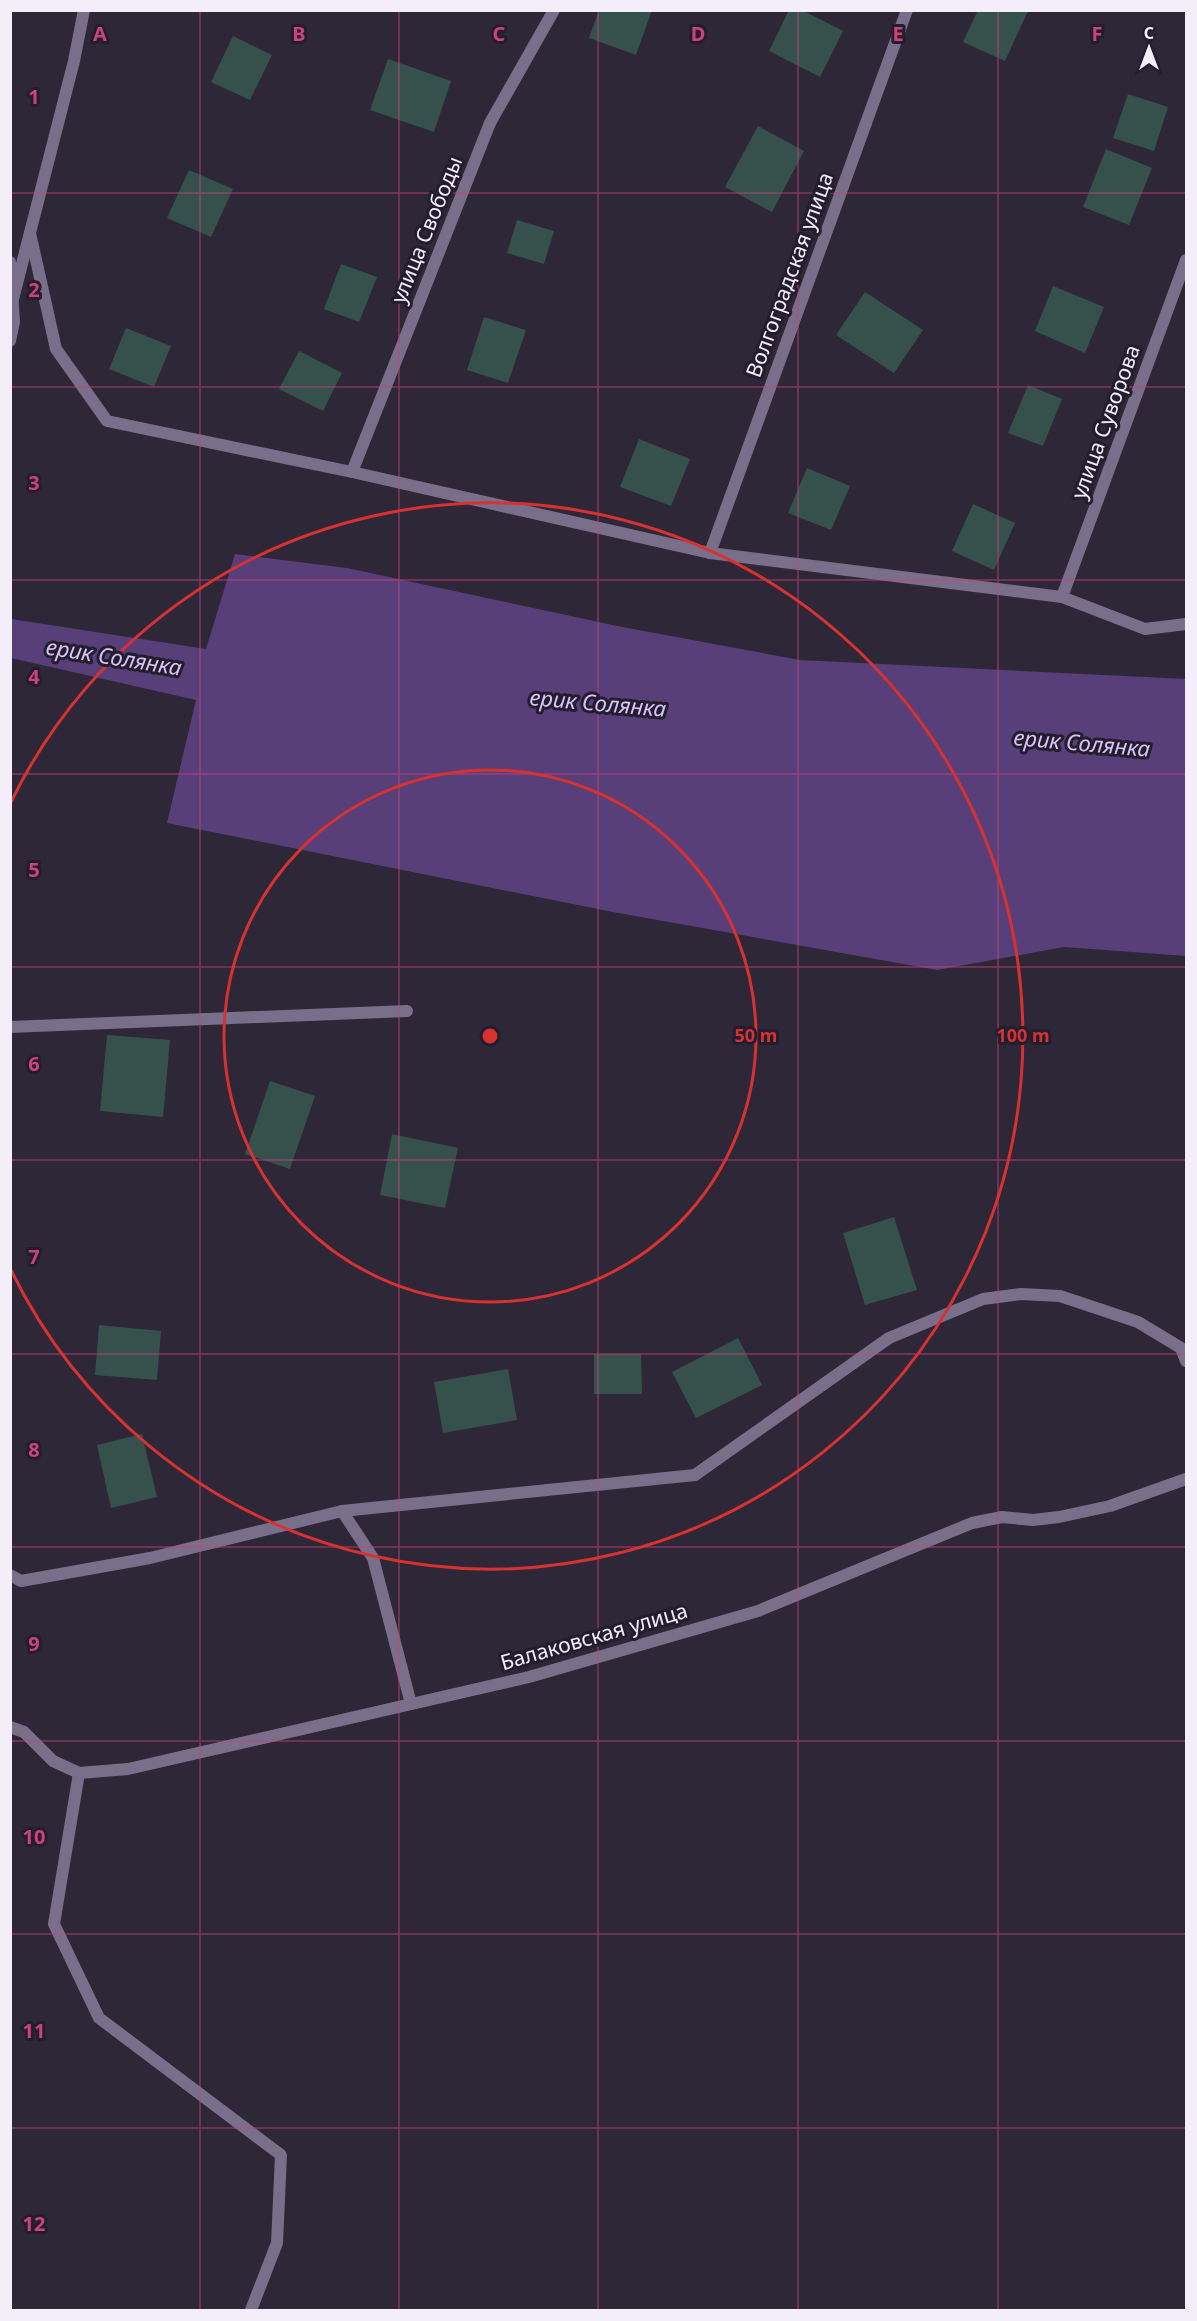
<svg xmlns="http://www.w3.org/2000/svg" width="1197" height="2321" font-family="'Noto Sans',sans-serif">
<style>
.water{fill:#583f79}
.building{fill:#36504b}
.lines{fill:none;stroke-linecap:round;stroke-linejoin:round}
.lane{stroke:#7a6f8b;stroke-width:12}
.street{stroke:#7a6f8b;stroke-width:12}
.grid{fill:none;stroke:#cc437b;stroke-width:1.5;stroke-opacity:0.55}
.ring{fill:none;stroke:#d73232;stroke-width:3}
.labels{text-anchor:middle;stroke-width:6;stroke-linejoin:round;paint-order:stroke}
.street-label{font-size:21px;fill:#f3eefa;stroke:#241d2e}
.water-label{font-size:22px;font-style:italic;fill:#d7c3f8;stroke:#241d2e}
.grid-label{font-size:20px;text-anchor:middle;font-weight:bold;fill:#cc437b;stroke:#241d2e;stroke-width:6;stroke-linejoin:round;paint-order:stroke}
.centre{fill:#d73232;stroke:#241d2e;stroke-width:3}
.ring-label{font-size:18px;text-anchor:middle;font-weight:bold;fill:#d73232;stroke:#241d2e;stroke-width:6;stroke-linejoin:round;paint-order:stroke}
</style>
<rect width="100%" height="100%" fill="#2e2738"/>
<path class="water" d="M235,554L347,568L617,626L800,660L1186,679V956L1064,947L937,970L613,912L167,823L196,700L11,658V619L206,649Z"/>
<g class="building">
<path d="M599,10H652L636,55L589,38Z"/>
<path d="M789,10H802L843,31L820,77L769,51Z"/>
<path d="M978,10L1028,11L1005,61L963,42Z"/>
<path d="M233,36L272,55L250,100L211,82Z"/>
<path d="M388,59L451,81L434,132L370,110Z"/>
<path d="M1128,94L1168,107L1154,151L1113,138Z"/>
<path d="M758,126L804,151L772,212L725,187Z"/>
<path d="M1106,149L1152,168L1129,225L1083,207Z"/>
<path d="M189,170L233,189L211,237L167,218Z"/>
<path d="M517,220L554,231L544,264L507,253Z"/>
<path d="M341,264L377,277L359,322L324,309Z"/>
<path d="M1053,286L1104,307L1085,353L1035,331Z"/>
<path d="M865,292L923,330L894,373L836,335Z"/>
<path d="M484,317L526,330L508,383L467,370Z"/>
<path d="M126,328L171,346L154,387L109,369Z"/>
<path d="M299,351L342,373L323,411L279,389Z"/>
<path d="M1028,385L1062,399L1043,446L1008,433Z"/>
<path d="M639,439L690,459L671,506L620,487Z"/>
<path d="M807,468L850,486L831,530L788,513Z"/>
<path d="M973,504L1015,523L994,570L952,551Z"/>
<path d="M107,1035L170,1040L163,1117L100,1111Z"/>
<path d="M270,1081L315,1096L290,1169L245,1154Z"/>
<path d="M392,1134L458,1148L445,1208L380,1195Z"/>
<path d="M894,1217L917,1290L865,1305L843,1233Z"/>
<path d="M99,1325L161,1331L157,1380L95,1375Z"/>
<path d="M738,1338L762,1385L696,1418L672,1372Z"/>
<path d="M594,1354H641L642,1394H594Z"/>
<path d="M508,1369L517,1420L443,1433L434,1382Z"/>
<path d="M142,1434L157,1497L111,1508L97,1445Z"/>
</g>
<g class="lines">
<path class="lane" d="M79,1773L54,1924L99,2018L281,2155L277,2243L251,2310"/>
<g class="street">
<path d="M30,233L56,349L107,421L352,472L710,553L1062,597L1145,629L1186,624"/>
<path d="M10,262L14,322L10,341"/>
<path d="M13,299L74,61L84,10"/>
<path d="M352,472L490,123L554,10"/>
<path d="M710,553L907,10"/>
<path d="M1062,597L1186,260"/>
<path d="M10,1027L407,1011"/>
<path d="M342,1511L373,1558L411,1704"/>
<path d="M10,1575L21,1581L150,1558L342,1511L695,1475L889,1338L983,1299L1021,1294L1060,1296L1138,1322L1181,1348L1186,1361"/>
<path d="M10,1727L24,1732L53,1761L79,1773L128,1769L529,1677L758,1611L972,1523L1002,1517L1033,1520L1059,1517L1110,1506L1186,1479"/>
</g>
</g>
<path class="grid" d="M200,10V2310M399,10V2310M598,10V2310M798,10V2310M998,10V2310M10,193H1186M10,387H1186M10,580H1186M10,774H1186M10,967H1186M10,1160H1186M10,1354H1186M10,1547H1186M10,1741H1186M10,1934H1186M10,2128H1186"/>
<g class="ring">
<circle cx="490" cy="1036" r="266"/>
<path d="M11 802A533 533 0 1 1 11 1270"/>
</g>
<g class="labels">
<g class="street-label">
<text transform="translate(427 230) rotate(-68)" y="7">улица Свободы</text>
<text transform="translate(790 275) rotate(-70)" y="7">Волгоградская улица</text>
<text transform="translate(1106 422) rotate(-70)" y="7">улица Суворова</text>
<text transform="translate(594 1637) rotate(-16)" y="7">Балаковская улица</text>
</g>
<g class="water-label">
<text transform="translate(114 657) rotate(9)" y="8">ерик Солянка</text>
<text transform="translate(598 703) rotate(5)" y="8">ерик Солянка</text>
<text transform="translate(1082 743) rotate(5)" y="8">ерик Солянка</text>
</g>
</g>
<g class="grid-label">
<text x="100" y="41">A</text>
<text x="299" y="41">B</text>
<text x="499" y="41">C</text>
<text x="698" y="41">D</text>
<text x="898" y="41">E</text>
<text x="1097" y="41">F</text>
<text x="34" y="104">1</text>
<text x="34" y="297">2</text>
<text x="34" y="490">3</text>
<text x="34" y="684">4</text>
<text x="34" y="877">5</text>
<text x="34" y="1071">6</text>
<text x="34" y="1264">7</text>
<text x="34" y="1457">8</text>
<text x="34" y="1651">9</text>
<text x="34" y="1844">10</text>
<text x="34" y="2038">11</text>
<text x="34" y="2231">12</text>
</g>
<circle cx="490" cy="1036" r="9" class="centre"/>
<g class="ring-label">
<text x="756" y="1042">50 m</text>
<text x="1023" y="1042">100 m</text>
</g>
<rect width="1197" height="2321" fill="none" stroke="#f3eefa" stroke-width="24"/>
<g transform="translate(1149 48)" stroke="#241d2e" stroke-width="4.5" paint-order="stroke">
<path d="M0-4.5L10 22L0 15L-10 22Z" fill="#f3eefa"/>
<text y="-9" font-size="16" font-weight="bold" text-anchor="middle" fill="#f3eefa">С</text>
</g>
</svg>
